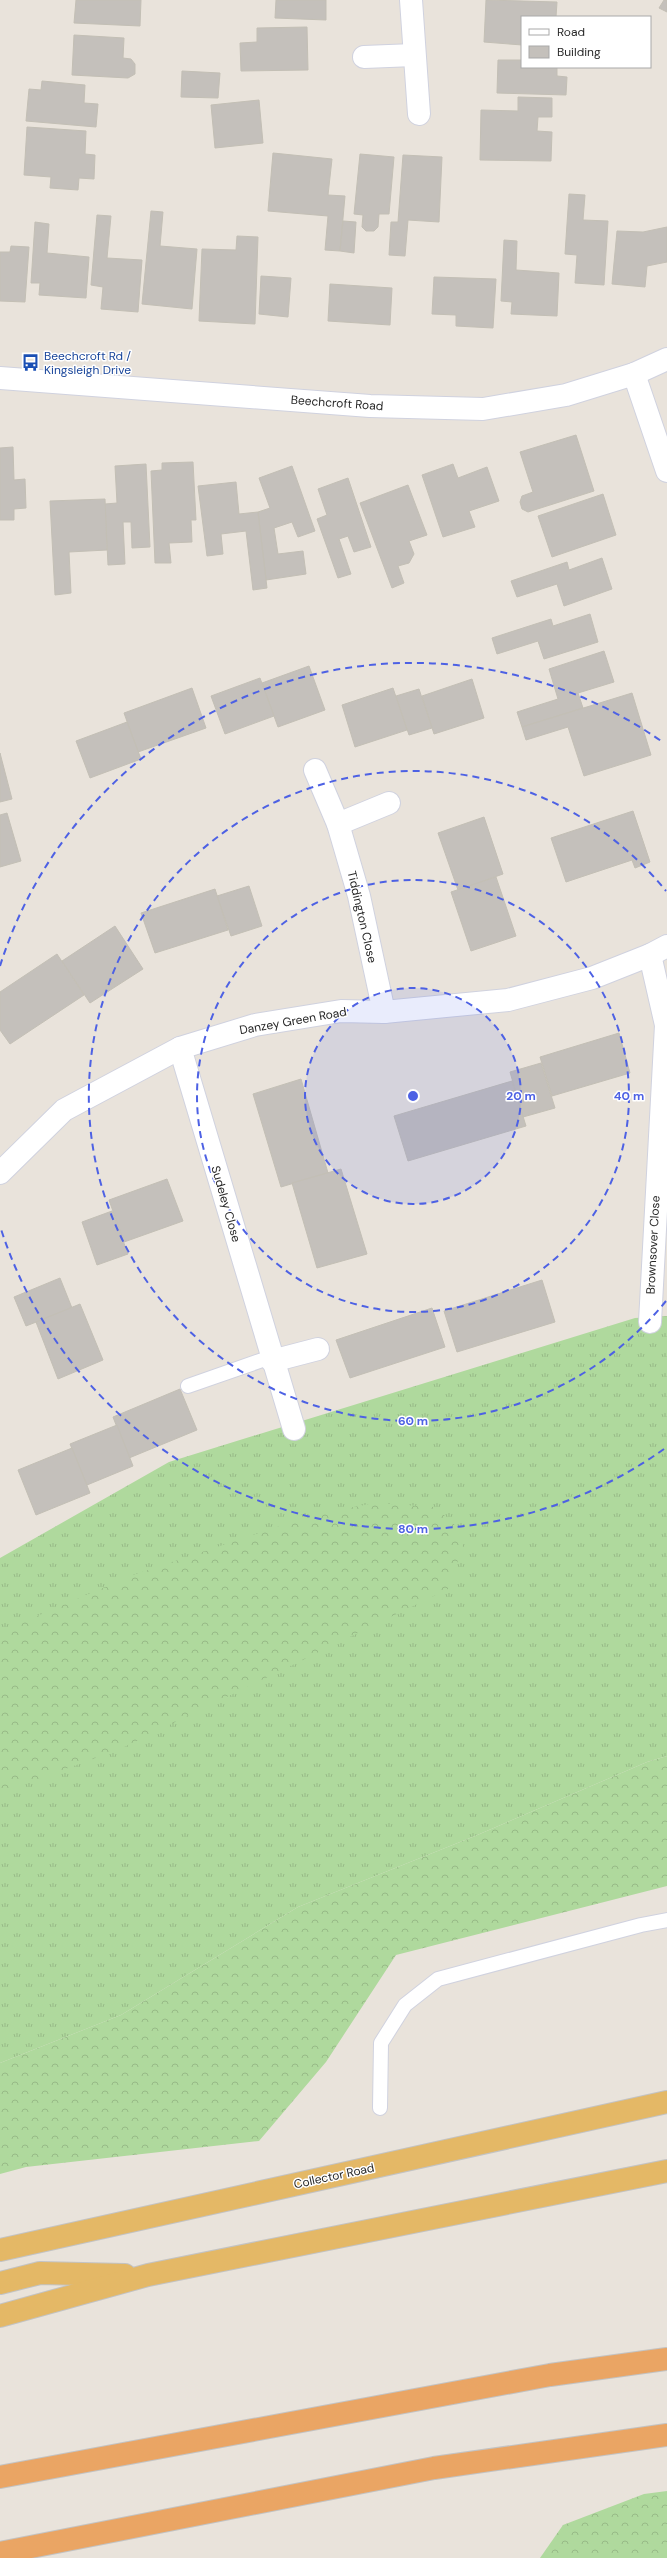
<svg xmlns="http://www.w3.org/2000/svg" width="667" height="2558" font-family="'DM Sans',sans-serif">
<style>
.grass{fill:url(#grass-tufts)}
.forest{fill:url(#forest-crowns)}
.building{fill:#c4c0bb;stroke:#c3bfb5}
.lines{fill:none;stroke-linecap:round;stroke-linejoin:round}
.service-casing{stroke:#d0d2df;stroke-width:16}
.minor-casing{stroke:#d0d2df;stroke-width:24}
.tertiary-casing{stroke:#d0d2df;stroke-width:24}
.trunk-casing{stroke:#c3c3c3;stroke-width:24}
.motorway-casing{stroke:#c3c3c3;stroke-width:24}
.service{stroke:#fff;stroke-width:14}
.minor{stroke:#fff;stroke-width:22}
.tertiary{stroke:#fff;stroke-width:22}
.trunk{stroke:#e4b866;stroke-width:22}
.motorway{stroke:#eaa564;stroke-width:22}
.ring{fill:none;stroke:#4d61e4;stroke-width:2;stroke-dasharray:7 5}
.labels{text-anchor:middle;stroke-width:3;stroke-linejoin:round;paint-order:stroke}
.transit-label{font-size:12px;fill:#164399;stroke:#fff;text-anchor:start}
.street-label{font-size:12px;fill:#282828;stroke:#fff}
.centre{fill:#4d61e4;stroke:#fff;stroke-width:2}
.ring-label{font-size:12px;text-anchor:middle;font-weight:bold;fill:#4d61e4;stroke:#fff;stroke-width:3;stroke-linejoin:round;paint-order:stroke}
</style>
<defs>
<pattern id="grass-tufts" width="24" height="20" patternUnits="userSpaceOnUse"><rect width="24" height="20" fill="#afd99d"/><path d="M3 7l-1-3M5 7V3M7 7l1-3M15 17l-1-3M17 17v-4M19 17l1-3" fill="none" stroke="#97ba87"/></pattern>
<pattern id="forest-crowns" width="20" height="18" patternUnits="userSpaceOnUse"><rect width="20" height="18" fill="#afd99d"/><path d="M2 6a3 3 0 1 1 6 0M12 15a3 3 0 1 1 6 0" fill="none" stroke="#97ba87"/></pattern>
</defs>
<rect width="100%" height="100%" fill="#e9e3db"/>
<path class="grass" d="M667,1316V1756L647,1762L475,1836L298,1907L121,2015L0,2063V1558L169,1462L635,1318Z"/>
<g class="forest">
<path d="M375,1503L435,1507L454,1524L463,1546L448,1589L120,1749L0,1793V1632L133,1575L316,1514Z"/>
<path d="M667,1756V1886L396,1955L326,2062L259,2141L26,2167L0,2174V2063L121,2015L298,1907L475,1836L647,1762Z"/>
<path d="M667,2491V2558H540L563,2525L644,2494Z"/>
</g>
<g class="building">
<path d="M76,0H141L140,26L74,23Z"/>
<path d="M276,0H326V20L275,18Z"/>
<path d="M486,0L557,2L556,17H522V45L484,42Z"/>
<path d="M664,0H667V12L659,8Z"/>
<path d="M307,27L308,70L241,71L240,43L257,42V28Z"/>
<path d="M74,35L124,38L123,58L131,59L135,64V74L128,78L72,75Z"/>
<path d="M498,60H522V67H557V76L567,77L566,95L497,93Z"/>
<path d="M182,71L220,73L218,98L181,97Z"/>
<path d="M42,81L85,85L84,103L98,104L96,127L26,121L29,89L41,90Z"/>
<path d="M518,97L552,98V117H538L537,131L552,132L551,161L480,160L481,110L518,111Z"/>
<path d="M259,100L263,143L215,148L211,105Z"/>
<path d="M27,127L86,131L85,154L95,155L94,179L79,178L78,190L50,188L51,177L24,175Z"/>
<path d="M273,153L332,159L328,195L345,196L340,251L325,250L328,216L268,211Z"/>
<path d="M360,154L394,157L389,214H379L378,227L374,231H366L362,227L363,215L354,214Z"/>
<path d="M403,155L442,157L439,222L408,220L405,256L389,255L391,222H398Z"/>
<path d="M569,194L585,195L583,220L608,221L604,285L575,283L577,255L565,254Z"/>
<path d="M151,211L163,212L160,246L197,249L192,309L142,304Z"/>
<path d="M97,215L111,216L107,258L142,260L138,312L101,309L103,287L91,285Z"/>
<path d="M343,221L356,222L354,253L340,251Z"/>
<path d="M35,222L49,224L47,253L89,257L86,298L39,295L40,283H31Z"/>
<path d="M667,227V262L647,266L645,287L612,284L617,231L643,232Z"/>
<path d="M237,236L258,237L255,324L199,321L202,249L236,250Z"/>
<path d="M504,240L517,241L516,270L559,273L557,316L511,314L512,302L501,301Z"/>
<path d="M11,246L29,247L25,302L0,301V252H10Z"/>
<path d="M261,276L291,278L288,317L259,314Z"/>
<path d="M434,277L496,279L493,328L456,326V315L432,314Z"/>
<path d="M330,284L392,288L390,325L328,321Z"/>
<path d="M576,435L594,491L528,512L522,509L520,502L522,496L533,492L520,452Z"/>
<path d="M13,447L14,480L25,479L26,508L14,509V520H0V448Z"/>
<path d="M193,462L196,520H191L192,542L169,543L171,563H155L151,471L162,470V463Z"/>
<path d="M146,464L150,547L132,548L131,522H123L125,564L108,565L105,504L117,503L115,466Z"/>
<path d="M453,464L458,478L487,467L499,501L469,511L475,527L443,537L422,475Z"/>
<path d="M292,466L315,531L298,537L292,522L274,528L278,554L303,551L306,574L266,580L258,512L270,508L259,478Z"/>
<path d="M348,478L371,547L354,552L348,536L339,539L351,574L338,578L317,519L327,515L318,489Z"/>
<path d="M236,482L239,514L258,512L267,588L253,590L246,531L221,534L223,554L207,556L198,486Z"/>
<path d="M408,485L427,535L409,541L414,554L409,563L398,566L404,583L392,588L360,503Z"/>
<path d="M603,494L616,535L552,557L538,516Z"/>
<path d="M105,499L107,550L69,552L71,593L55,595L50,501Z"/>
<path d="M602,558L612,589L564,606L557,584L517,597L511,581L567,562L569,570Z"/>
<path d="M590,614L598,642L544,659L538,641L497,654L492,638L551,619L553,626Z"/>
<path d="M604,651L614,682L578,693L583,708L522,727L517,712L558,699L549,669Z"/>
<path d="M309,666L325,710L278,727L262,683Z"/>
<path d="M260,678L274,716L225,734L211,696Z"/>
<path d="M472,679L484,718L434,734L422,696Z"/>
<path d="M192,688L206,728L138,752L124,713Z"/>
<path d="M393,688L407,730L355,747L342,705Z"/>
<path d="M419,689L432,728L409,735L396,696Z"/>
<path d="M632,693L651,755L584,776L568,727L526,740L522,727Z"/>
<path d="M127,722L141,759L90,778L76,741Z"/>
<path d="M0,753L12,799L0,802Z"/>
<path d="M633,811L650,862L635,868L632,860L566,882L551,838Z"/>
<path d="M7,813L21,861L0,867V815Z"/>
<path d="M484,817L503,874L458,890L438,833Z"/>
<path d="M496,877L516,936L471,951L451,892Z"/>
<path d="M249,886L262,926L231,936L217,896Z"/>
<path d="M215,889L228,930L155,953L141,913Z"/>
<path d="M115,926L143,969L90,1003L62,961Z"/>
<path d="M57,954L84,995L10,1044L0,1030V992Z"/>
<path d="M619,1033L630,1073L552,1096L540,1057Z"/>
<path d="M541,1063L555,1108L523,1117L510,1072Z"/>
<path d="M301,1079L328,1173L281,1187L253,1094Z"/>
<path d="M512,1081L526,1126L408,1161L394,1116Z"/>
<path d="M341,1169L367,1254L317,1268L292,1183Z"/>
<path d="M167,1179L183,1221L124,1242L109,1200Z"/>
<path d="M112,1211L128,1254L97,1265L82,1222Z"/>
<path d="M60,1278L72,1308L26,1326L14,1297Z"/>
<path d="M542,1280L555,1322L457,1352L444,1311Z"/>
<path d="M80,1304L103,1360L58,1379L36,1322Z"/>
<path d="M432,1308L445,1347L350,1378L336,1340Z"/>
<path d="M180,1389L197,1430L129,1458L113,1417Z"/>
<path d="M117,1425L133,1466L87,1485L70,1444Z"/>
<path d="M72,1448L90,1493L36,1515L18,1470Z"/>
</g>
<g class="lines">
<defs>
<g id="service">
<path d="M188,1386L271,1357"/>
<path d="M380,2108L381,2043L405,2005L438,1979L641,1925L667,1920"/>
</g>
<g id="minor">
<path d="M411,0L419,114"/>
<path d="M364,57L414,55"/>
<path d="M634,374L667,471"/>
<path d="M315,770L338,824L359,896L384,1012"/>
<path d="M338,824L389,803"/>
<path d="M180,1048L294,1429"/>
<path d="M0,1173L64,1110L180,1048L255,1025L341,1011L384,1012L508,1000L592,978L650,955L667,946"/>
<path d="M650,1322L666,1025L650,955"/>
<path d="M272,1361L318,1349"/>
</g>
<path id="tertiary" d="M0,378L370,406L483,409L566,395L634,374L667,359"/>
<g id="trunk">
<path d="M0,2250L667,2102"/>
<path d="M0,2283L40,2273L125,2275"/>
<path d="M0,2316L148,2275L667,2171"/>
</g>
<g id="motorway">
<path d="M0,2477L550,2375L667,2359"/>
<path d="M0,2553L434,2468L667,2435"/>
</g>
</defs>
<use href="#service" class="service-casing"/>
<use href="#minor" class="minor-casing"/>
<use href="#tertiary" class="tertiary-casing"/>
<use href="#trunk" class="trunk-casing"/>
<use href="#motorway" class="motorway-casing"/>
<use href="#service" class="service"/>
<use href="#minor" class="minor"/>
<use href="#tertiary" class="tertiary"/>
<use href="#trunk" class="trunk"/>
<use href="#motorway" class="motorway"/>
</g>
<circle cx="413" cy="1096" r="108" fill="#4d61e4" fill-opacity=".12"/>
<g class="ring">
<circle cx="413" cy="1096" r="108"/>
<circle cx="413" cy="1096" r="216"/>
<path d="M666 1301A325 325 0 1 1 666 891"/>
<path d="M664 1449A433 433 0 0 1 0 1226M0 966A433 433 0 0 1 664 743"/>
</g>
<defs>
<symbol id="bus-bare" viewBox="-9 -9 18 18"><path d="M-5-6H5V4H4V6H2V4H-2V6H-4V4H-5ZM-3.5-4V0h7V-4ZM-3.5 1.2v1.5H-2V1.2ZM2 1.2v1.5H3.5V1.2Z" fill="#1a4fb4" stroke="#fff" stroke-width="2.5" paint-order="stroke"/></symbol>
</defs>
<g fill-rule="evenodd">
<use href="#bus-bare" x="18" y="350" width="25" height="25"/>
</g>
<g class="labels">
<g class="transit-label">
<text x="44" y="360">Beechcroft Rd /<tspan x="44" dy="14">Kingsleigh Drive</tspan></text>
</g>
<g class="street-label">
<text transform="translate(337 403) rotate(4)" y="4">Beechcroft Road</text>
<text transform="translate(362 917) rotate(77)" y="4">Tiddington Close</text>
<text transform="translate(293 1021) rotate(-10)" y="4">Danzey Green Road</text>
<text transform="translate(226 1204) rotate(74)" y="4">Sudeley Close</text>
<text transform="translate(653 1245) rotate(-87)" y="4">Brownsover Close</text>
<text transform="translate(334 2176) rotate(-12)" y="4">Collector Road</text>
</g>
</g>
<circle cx="413" cy="1096" r="6" class="centre"/>
<g class="ring-label">
<text x="521" y="1100">20 m</text>
<text x="629" y="1100">40 m</text>
<text x="413" y="1425">60 m</text>
<text x="413" y="1533">80 m</text>
</g>
<rect x="521" y="16" width="130" height="52" fill="#ffffff" stroke="#a9a9a9"/>
<rect x="529" y="29" width="20" height="6" fill="#ffffff" stroke="#a9a9a9"/>
<text x="557" y="36" font-size="12" fill="#282828">Road</text>
<rect x="529" y="46" width="20" height="12" fill="#c4c0bb" stroke="#a9a9a9"/>
<text x="557" y="56" font-size="12" fill="#282828">Building</text>
</svg>
